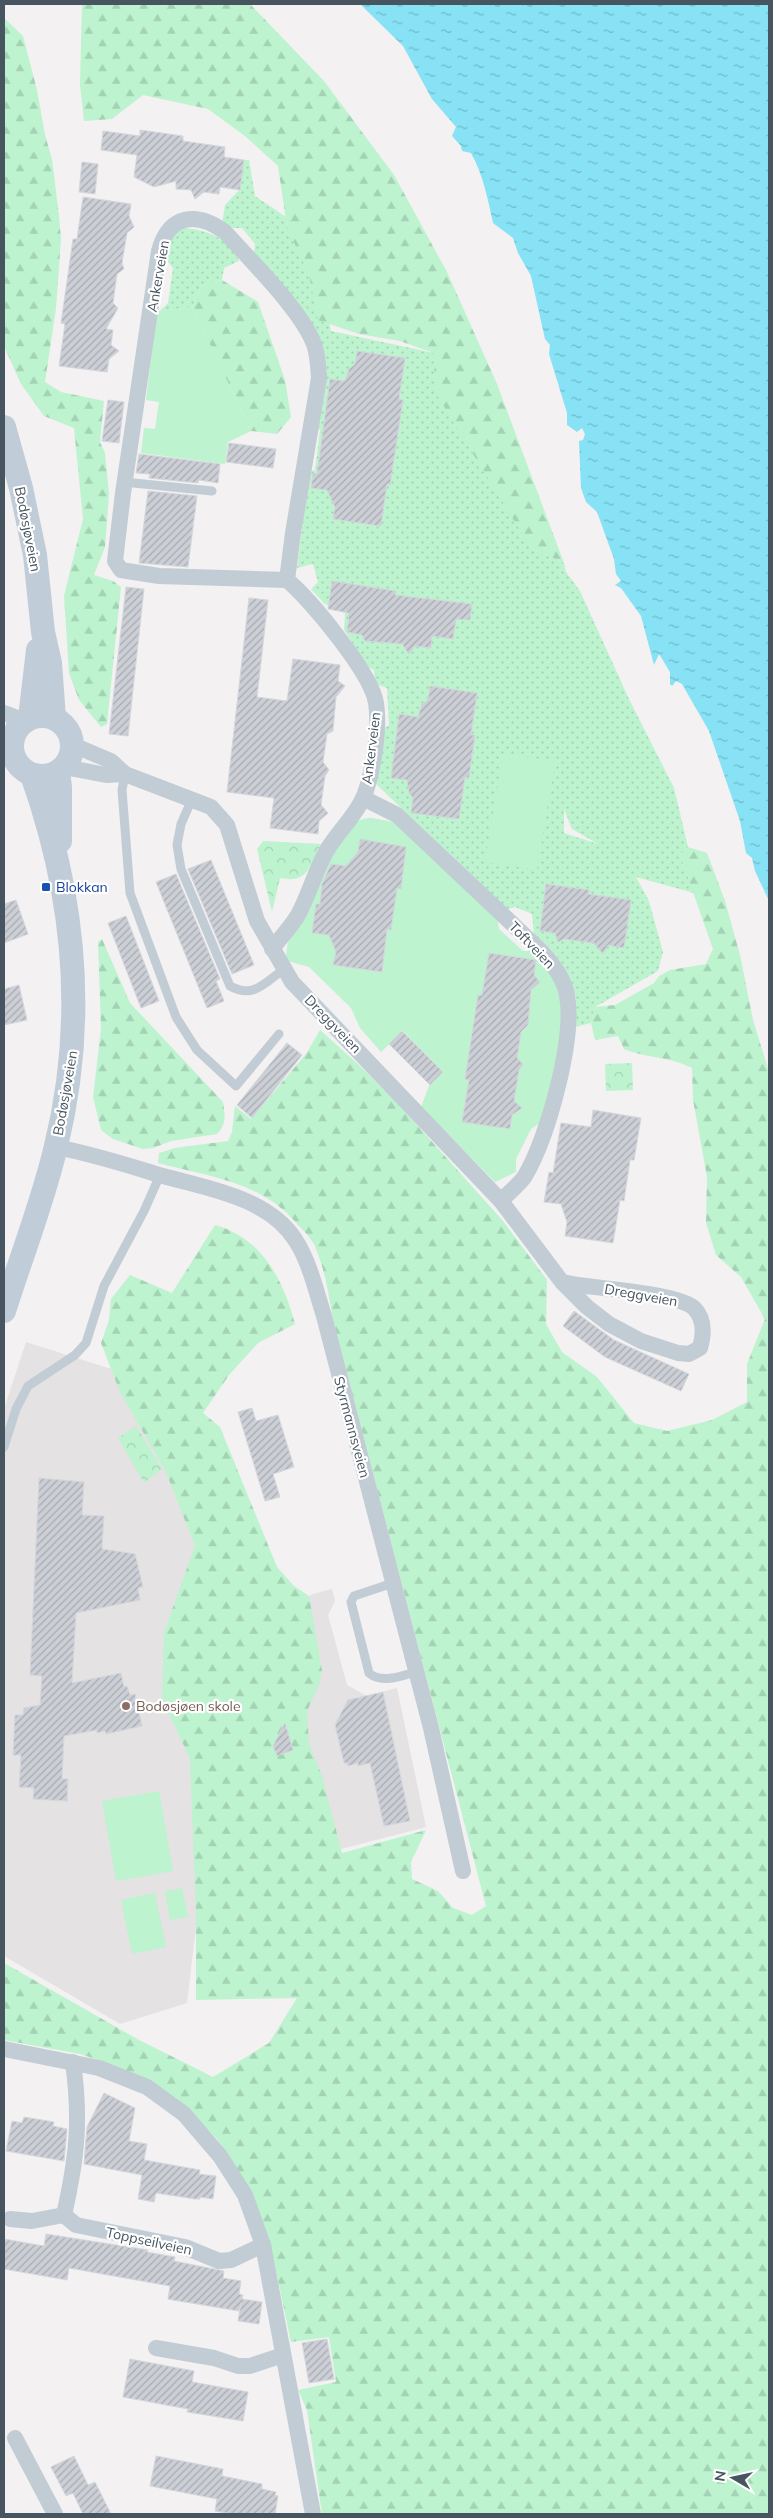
<svg xmlns="http://www.w3.org/2000/svg" width="773" height="2518" font-family="Mulish,sans-serif">
<style>
.education{fill:#e4e2e3}
.grass{fill:url(#grass-dots);fill-rule:evenodd}
.forest{fill:url(#forest-firs)}
.park{fill:url(#park-crowns)}
.garden{fill:#bdf3cf}
.water{fill:url(#water-ripples)}
.building{fill:url(#building-hatch);stroke:#d4d7dd}
.lines{fill:none;stroke-linecap:round;stroke-linejoin:round}
.lane{stroke:#c1ccd4;stroke-width:9}
.street{stroke:#c1ccd4;stroke-width:16}
.secondary{stroke:#c0cdd9;stroke-width:24}
.transit-dot{fill:#1a4fb4;stroke:#fff;stroke-width:2}
.education-dot{fill:#8d6e63;stroke:#fff;stroke-width:2}
.labels{text-anchor:middle;stroke-width:4.5;stroke-linejoin:round;paint-order:stroke}
.street-label{font-size:14px;fill:#475560;stroke:#fff}
.transit-label{font-size:14px;fill:#164399;stroke:#fff;text-anchor:start}
.education-label{font-size:14px;fill:#785e54;stroke:#fff;text-anchor:start}
</style>
<defs>
<pattern id="grass-dots" width="8" height="8" patternUnits="userSpaceOnUse" patternTransform="scale(1.25)"><rect width="8" height="8" fill="#bdf3cf"/><path d="M2 2h.1M6 6h.1" fill="none" stroke="#a4d2b4" stroke-width="1.8" stroke-linecap="round"/></pattern>
<pattern id="forest-firs" width="22" height="20" patternUnits="userSpaceOnUse" patternTransform="scale(1.25)"><rect width="22" height="20" fill="#bdf3cf"/><path d="M5 1l3.5 6h-7zM16 11l3.5 6h-7z" fill="#a4d2b4"/></pattern>
<pattern id="park-crowns" width="20" height="18" patternUnits="userSpaceOnUse" patternTransform="scale(1.25)"><rect width="20" height="18" fill="#bdf3cf"/><path d="M2 6a3 3 0 1 1 6 0M12 15a3 3 0 1 1 6 0" fill="none" stroke="#a4d2b4"/></pattern>
<pattern id="water-ripples" width="26" height="14" patternUnits="userSpaceOnUse" patternTransform="scale(1.25)"><rect width="26" height="14" fill="#86e2f4"/><path d="M2 4q2-2 4 0t4 0M15 11q2-2 4 0t4 0" fill="none" stroke="#6fbac9"/></pattern>
<pattern id="building-hatch" width="6" height="6" patternUnits="userSpaceOnUse" patternTransform="scale(1.25)"><rect width="6" height="6" fill="#ccd0d6"/><path d="M-1 1l2-2M0 6l6-6M5 7l2-2" fill="none" stroke="#a7acb1"/></pattern>
</defs>
<rect width="100%" height="100%" fill="#f3f1f1"/>
<g class="education">
<path d="M26,1342L168,1387L215,1542L197,1919L187,2003L120,2024L4,1956V1409Z"/>
<path d="M332,1589L335,1601L328,1615L347,1685L367,1696L397,1688L426,1827L291,1862L290,1606L313,1594Z"/>
</g>
<g class="grass">
<path d="M244,160H249L255,196L286,217L287,227L320,276L331,331L434,353L531,548L564,563L566,572L580,591L628,697L674,788L688,847L680,855L694,893L636,877L649,901L663,952L658,971L595,1007L591,1023L575,1027C575,1019 577,1008 576,1000C573,975 554,948 534,935L532,914L515,907L503,911L476,879L376,784L381,731L389,725L387,688L375,684L374,670L368,667L344,630L345,613L325,604L311,589L318,582L313,564L297,568L309,472L315,470L320,430L316,428L323,359L254,253L255,244L242,228H233L222,224L225,205L240,189ZM564,809L572,829L598,844L564,833Z"/>
<path d="M184,228C207,230 229,238 239,261L224,268L222,280L202,285L192,307L160,311L168,303L173,268L165,258C168,244 169,233 184,228Z"/>
</g>
<g class="forest">
<path d="M82,4H250L324,81L394,175L447,272L497,384L564,563L531,548L435,392L434,353L400,341L359,334L318,320L309,275L287,227L278,166L245,136L208,109L143,95L112,119L84,121L80,85Z"/>
<path d="M4,18L23,36L37,90L45,135L52,159L59,216L61,239L56,308L45,382L61,392L104,401L100,442L105,453L109,494L105,547L94,575L113,581L121,587L107,724L101,727L79,700L69,673L64,596L83,519L74,428L44,416L21,384L4,346Z"/>
<path d="M222,280L258,302L285,380L291,417L277,434L251,431L192,307L202,285Z"/>
<path d="M688,847L707,853L725,901L740,955L753,1020L769,1072V2514H322L307,2410L298,2390L336,2382L329,2337L291,2342L269,2238L234,2164L217,2139L195,2117L113,2065L80,2054L4,2040V1963L139,2040L213,2077L269,2043L297,1998L196,2000V1914L190,1759L162,1698L164,1632L195,1546L166,1472L120,1392L101,1343L109,1320L111,1299L130,1275L172,1293L215,1225C262,1238 283,1279 295,1324L258,1343L229,1375L203,1413L220,1427L277,1567L294,1586L309,1596L322,1670L319,1685L307,1711L309,1744L322,1776L342,1853L426,1830L411,1862L412,1879L438,1891L453,1908L472,1915L486,1906L333,1320C329,1295 325,1270 315,1246C311,1238 304,1231 298,1225C262,1181 209,1177 158,1163L159,1153L175,1148L228,1141L232,1132L235,1106L251,1119L306,1054L320,1030L360,1066L399,1105L503,1221L547,1280L546,1324L562,1352L597,1377L634,1423L667,1431L712,1420L747,1402V1364L765,1319L741,1277L716,1255L706,1223L707,1177L693,1100L692,1068C669,1056 649,1059 624,1049L618,1036L595,1040L591,1023L595,1007L615,1005L654,983L659,976L670,970L706,964L713,949L680,855Z"/>
<path d="M102,939L130,1003L223,1102C225,1116 227,1123 217,1134L171,1141L153,1148L143,1149L113,1139L101,1130L93,1097L101,1029L98,942Z"/>
</g>
<g class="park">
<path d="M263,841L321,844C310,866 308,884 280,878L272,912L257,849Z"/>
<path d="M632,1063L633,1090L606,1091L605,1064Z"/>
<path d="M136,1426L162,1469L144,1483L118,1438Z"/>
</g>
<g class="garden">
<path d="M192,307L251,431L228,442L225,464L141,453L144,428L155,429L159,402L146,400L157,311Z"/>
<path d="M503,753L555,762L537,870L485,862Z"/>
<path d="M372,818L399,823L497,917L499,929L523,951H536L559,984L564,1021L545,1120L531,1129L516,1159V1172L495,1182L421,1107L429,1086L443,1072L403,1031L381,1052L360,1028L351,1008L309,967L288,961C276,943 338,839 354,824C360,819 365,818 372,818Z"/>
<path d="M159,1791L173,1871L116,1881L102,1801Z"/>
<path d="M182,1888L188,1917L170,1920L165,1891Z"/>
<path d="M155,1893L166,1947L132,1954L121,1900Z"/>
</g>
<path class="water" d="M360,4H769V901L755,871L752,858L746,853L740,821L709,731L682,684L676,681L672,686L670,684V672L659,654L654,665L641,616L621,588L615,585L621,581L616,574L614,559L597,512L586,502L581,488L579,441L583,440L585,434L582,428L577,432L567,425V413L549,354L550,345L545,339L531,276L518,253L513,238L493,223C488,200 483,174 471,153L462,151L461,146L452,136L456,127L432,99L403,46Z"/>
<g class="building">
<path d="M140,130L183,136V141L225,147L224,157L244,160L240,190L220,187L219,194L204,192L195,199L191,190L176,189V181L154,187L134,177L137,155L101,150L103,131L140,136Z"/>
<path d="M82,162L98,164L95,194L79,192Z"/>
<path d="M83,197L131,204L129,216L134,227L127,233L122,263L124,269L117,274L113,303L118,308L106,329L113,330L111,345L119,351L109,359L107,372L59,366L65,324L61,323L73,239H77Z"/>
<path d="M357,351L405,358L399,399L403,400L390,485L387,484L381,526L333,519L335,507L327,490L311,488L313,473L317,474L330,379L345,381L349,369L355,364Z"/>
<path d="M108,400L124,402L119,443L102,441Z"/>
<path d="M229,443L276,449L273,468L226,462Z"/>
<path d="M139,454L220,464L218,483L199,480L198,483L149,478L150,474L136,473Z"/>
<path d="M148,491L197,496L188,567L139,563Z"/>
<path d="M332,581L396,591L395,595L472,604L470,620L456,619L453,639L432,636L431,648L415,646L409,654L402,644L365,641L362,635L347,632L349,613L328,609Z"/>
<path d="M126,587L144,589L128,736L109,734Z"/>
<path d="M249,598L268,600L257,697L287,701L293,659L340,665L338,681L345,686L336,697L333,731L327,734L323,762L329,770L325,776L321,805L328,813L319,821L318,834L270,828L274,798L227,792Z"/>
<path d="M430,686L477,693L471,735H475L469,778L465,777L459,819L411,813L413,798L409,793L407,780L391,778L399,714L418,717L422,704L428,700Z"/>
<path d="M360,839L406,847L401,889L397,888L391,930L387,929L382,972L333,965L336,952L329,935L312,933L316,904H320L322,884L331,864L346,866L358,852Z"/>
<path d="M211,860L254,965L232,974L188,869Z"/>
<path d="M176,874L220,979L216,981L224,1001L207,1008L156,882Z"/>
<path d="M546,884L589,890L588,894L631,900L624,948L608,945L603,954L594,943L564,939L558,942L555,933L540,931Z"/>
<path d="M16,900L28,934L4,943V904Z"/>
<path d="M126,916L159,1001L141,1008L108,923Z"/>
<path d="M489,953L536,960L534,975L540,982L531,990L528,1025L521,1032L517,1058L523,1064L519,1070L514,1101L522,1108L512,1115L510,1129L462,1122L469,1080L465,1079L478,995H482Z"/>
<path d="M19,985L27,1020L4,1025V989Z"/>
<path d="M402,1031L443,1072L430,1085L389,1044Z"/>
<path d="M287,1043L302,1055L252,1118L237,1105Z"/>
<path d="M593,1110L641,1118L634,1160H630L624,1201L620,1200L613,1243L565,1236L567,1222L561,1204L544,1202L549,1172L553,1173L561,1123L591,1127Z"/>
<path d="M574,1311L614,1340L689,1374L681,1391L605,1357L563,1326Z"/>
<path d="M252,1408L256,1421L278,1415L294,1467L273,1474L280,1497L265,1501L238,1412Z"/>
<path d="M39,1478L84,1482L82,1515L104,1516L102,1549L135,1554L143,1587L138,1588L140,1600L76,1613L72,1683L121,1673L124,1687L127,1686L130,1695L135,1694L142,1726L106,1734L105,1731L97,1733V1730L64,1736L62,1779H68L67,1801L33,1799L34,1788L19,1787L21,1755H13L15,1715H23L24,1708L40,1705L42,1676L30,1675Z"/>
<path d="M383,1692L410,1821L384,1826L370,1763L358,1766V1763L348,1766L347,1763H344L335,1725L348,1700Z"/>
<path d="M285,1723L293,1750L277,1756L273,1746Z"/>
<path d="M104,2093L135,2108L129,2141L147,2144L144,2160L200,2170L199,2174L216,2176L213,2199L200,2197V2199H195L156,2193L154,2202L138,2199L142,2175L84,2164L87,2127Z"/>
<path d="M24,2117L54,2122L53,2126L67,2129L64,2161L6,2151L12,2121L22,2123Z"/>
<path d="M46,2234L148,2250L147,2252L175,2257L174,2261L224,2271L223,2278L241,2281L239,2294L243,2295L242,2299L262,2302L259,2324L238,2321L241,2303L239,2311L173,2300L168,2299L170,2286L69,2268L67,2280L4,2269V2239L44,2246Z"/>
<path d="M327,2339L334,2379L309,2383L302,2343Z"/>
<path d="M130,2359L194,2371L192,2382L248,2392L243,2421L187,2412L188,2409L123,2397Z"/>
<path d="M74,2456L88,2485L95,2482L111,2514H83L73,2493L66,2496L51,2467Z"/>
<path d="M156,2456L223,2469L222,2476L262,2484V2489L276,2492L275,2495L278,2496L275,2514H232L215,2511L217,2499L150,2486Z"/>
</g>
<g class="lines">
<g class="lane">
<path d="M124,482L212,491"/>
<path d="M125,774L122,790L130,893L176,1017L197,1050L236,1086L279,1034"/>
<path d="M192,799L181,824L177,845L181,869L230,986C253,999 265,983 284,969"/>
<path d="M4,1447L16,1409L28,1386L75,1355L86,1343L104,1286L144,1211L160,1175"/>
<path d="M393,1583L354,1596L351,1602L369,1673C381,1684 401,1676 416,1672"/>
</g>
<g class="street">
<path d="M4,713L25,721"/>
<path d="M4,745L12,752"/>
<path d="M73,745L111,761L125,774"/>
<path d="M64,767L106,775L125,774L211,807L227,825L257,921L292,982L501,1201L562,1282L587,1307L609,1324L641,1341L678,1353L689,1354L700,1348C704,1334 705,1319 694,1308C677,1292 590,1289 562,1282"/>
<path d="M363,798L397,815L542,952C553,964 564,978 567,995C575,1039 548,1137 525,1176C520,1184 508,1193 501,1201"/>
<path d="M272,949C280,938 291,927 298,915C309,895 315,871 327,850C338,831 356,816 364,796C373,773 380,728 376,703C372,674 310,599 287,580L293,533L319,378C318,366 318,355 314,344C301,310 251,261 225,232C197,211 169,214 159,251L123,493L115,561L121,570L159,576L287,580"/>
<path d="M56,1147C93,1154 127,1165 163,1176C207,1188 270,1198 296,1241C310,1263 316,1291 324,1316L431,1728L463,1871"/>
<path d="M4,2049L99,2068L147,2087L184,2114L220,2156L245,2195L263,2245L313,2514"/>
<path d="M73,2062C81,2121 77,2157 64,2215L76,2225L185,2247L219,2261L231,2260L263,2245"/>
<path d="M10,2219L32,2221L64,2215"/>
<path d="M156,2348L214,2358L238,2366H250L283,2355"/>
<path d="M15,2438L55,2514"/>
</g>
<g class="secondary">
<path d="M4,427L21,488L35,555L43,632L50,663L54,718"/>
<circle cx="42" cy="746" r="30"/>
<path d="M30,718L38,650"/>
<path d="M58,772L60,787V841"/>
<path d="M4,1311C21,1257 43,1202 56,1146C87,1020 75,896 32,775"/>
</g>
</g>
<rect class="transit-dot" x="41" y="882" width="10" height="10" rx="2.5"/>
<circle class="education-dot" cx="126" cy="1706" r="5"/>
<g class="labels">
<g class="street-label">
<text transform="translate(158 276) rotate(-80)" y="5">Ankerveien</text>
<text transform="translate(28 529) rotate(79)" y="5">Bodøsjøveien</text>
<text transform="translate(371 748) rotate(-83)" y="5">Ankerveien</text>
<text transform="translate(532 945) rotate(46)" y="5">Toftveien</text>
<text transform="translate(333 1024) rotate(46)" y="5">Dreggveien</text>
<text transform="translate(65 1093) rotate(-80)" y="5">Bodøsjøveien</text>
<text transform="translate(641 1295) rotate(10)" y="5">Dreggveien</text>
<text transform="translate(352 1427) rotate(75)" y="5">Styrmannsveien</text>
<text transform="translate(149 2241) rotate(12)" y="5">Toppseilveien</text>
</g>
<g class="transit-label">
<text x="56" y="892">Blokkan</text>
</g>
<g class="education-label">
<text x="136" y="1711">Bodøsjøen skole</text>
</g>
</g>
<rect width="773" height="2518" fill="none" stroke="#475560" stroke-width="10"/>
<g transform="translate(733 2478) rotate(279)" stroke="#ffffff" stroke-width="4" paint-order="stroke">
<path d="M0-4L9 19L0 12L-9 19Z" fill="#475560"/>
<text y="-8" font-size="14" font-weight="bold" text-anchor="middle" fill="#475560">N</text>
</g>
</svg>
